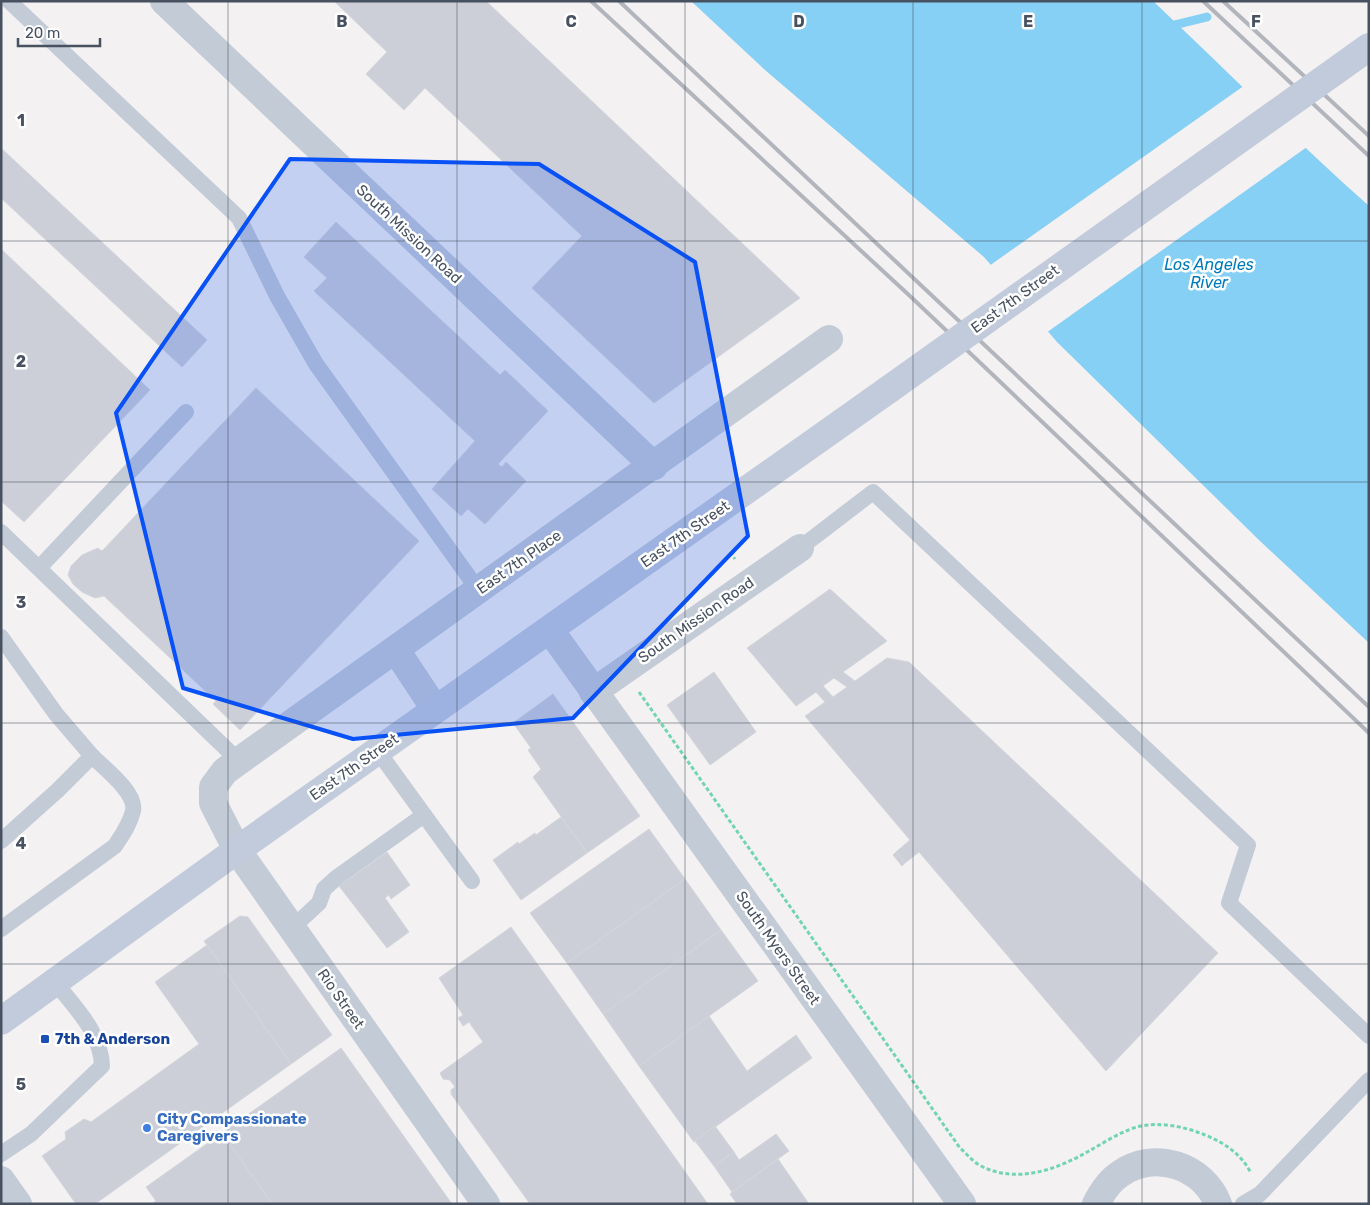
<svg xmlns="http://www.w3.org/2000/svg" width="1370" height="1205" font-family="Rubik,sans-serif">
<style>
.water{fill:#86cff5}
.pier{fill:#f3f1f1}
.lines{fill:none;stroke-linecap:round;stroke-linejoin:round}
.stream{stroke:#86cff5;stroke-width:9}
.building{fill:#cccfd7;stroke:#d4d6dd;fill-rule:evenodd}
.path{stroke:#71d5b1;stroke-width:3;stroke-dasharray:4 2.5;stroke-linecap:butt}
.service{stroke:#c3cbd7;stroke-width:16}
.minor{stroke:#c3cbd7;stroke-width:28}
.tertiary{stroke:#c3cbd7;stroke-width:28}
.secondary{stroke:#c2cbdb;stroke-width:28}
.rail{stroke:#b2b5bc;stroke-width:4}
.secondary-bridge{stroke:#c2cbdb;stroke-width:28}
.marked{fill:#0851f6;fill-opacity:0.2;stroke:#0851f6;stroke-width:4;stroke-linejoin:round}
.grid{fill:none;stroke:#475160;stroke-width:1;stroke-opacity:0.55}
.transit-dot{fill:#1a4fb4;stroke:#fff;stroke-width:2}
.shop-dot{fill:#3f7fe0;stroke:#fff;stroke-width:2}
.labels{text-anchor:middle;stroke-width:5;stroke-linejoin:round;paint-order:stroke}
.street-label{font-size:15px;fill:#475160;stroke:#fff}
.transit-label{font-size:15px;font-weight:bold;fill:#164399;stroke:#fff;text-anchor:start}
.shop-label{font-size:15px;font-weight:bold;fill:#366cbe;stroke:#fff;text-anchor:start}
.water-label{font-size:16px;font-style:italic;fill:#007bba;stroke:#fff}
.grid-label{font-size:16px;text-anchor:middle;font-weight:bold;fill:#475160;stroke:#fff;stroke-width:5;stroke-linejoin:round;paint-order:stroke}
</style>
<rect width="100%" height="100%" fill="#f3f1f1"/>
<path class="water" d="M691,1H1153C1225,69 1295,140 1369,206V643L1260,541L1057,342L984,257L765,70Z"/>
<path class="pier" d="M1245,85L1307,147L1046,333L989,266Z"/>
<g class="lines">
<path class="stream" d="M1166,27L1207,17"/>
</g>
<g class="building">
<path d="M334,1H486L800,298L654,403L532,288L582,236L425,88L404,110L366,74L387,52Z"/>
<path d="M1,148L207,340L182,367L1,198Z"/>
<path d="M336,222L500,375L505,370L548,411L498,464L502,467L506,462L526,481L485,524L468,509L461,516L432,489L475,441L314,291L327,278L304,257Z"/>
<path d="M1,249L150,390L24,522L1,501Z"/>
<path d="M256,388L419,541L240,730L213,704L216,701L104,596L95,598L82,592L73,584L68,575L71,566L82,555L98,548L102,551Z"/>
<path d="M830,589L887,641L843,672L855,681L887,658L909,662L1218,953L1106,1071L919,852L905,863L896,852L910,840L805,716L825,702L816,692L796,706L747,648ZM834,678L847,687L833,697L823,686Z"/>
<path d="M714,672L756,732L710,765L667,705Z"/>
<path d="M553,694L640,816L587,853L533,777L541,769L528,750L531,748L513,723Z"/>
<path d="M561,817L587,853L521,900L493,860L518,842L519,844L535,833L536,835Z"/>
<path d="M649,829L685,879L567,963L530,913Z"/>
<path d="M387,852L410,885L391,899L389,895L385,898L409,932L387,948L339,886Z"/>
<path d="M896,852L905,863L902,866L893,855Z"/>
<path d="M685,879L721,930L603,1014L567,963Z"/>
<path d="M240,916L248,917L332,1035L291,1064L204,941Z"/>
<path d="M511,927L708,1204H530L451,1094V1090L455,1087L450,1080L443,1079L440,1073L483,1042L469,1022L463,1026L458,1018L463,1015L439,978Z"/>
<path d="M721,930L758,981L639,1066L603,1014Z"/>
<path d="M207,945L291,1064L95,1204H76L42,1156L66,1139L65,1132L84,1119L91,1122L199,1044L155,982Z"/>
<path d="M709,1016L747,1071L796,1035L812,1058L694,1142L639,1066Z"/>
<path d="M341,1048L452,1204H272L222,1133Z"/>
<path d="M715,1126L734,1152L714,1166L695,1141Z"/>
<path d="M222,1133L272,1204H152L156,1201L146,1187Z"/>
<path d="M776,1134L789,1151L732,1192L714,1166L734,1152L739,1160Z"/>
<path d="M778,1159L809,1204H737L730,1194L732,1192Z"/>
</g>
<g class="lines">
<g class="path">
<path d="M730,552L735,559"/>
<path d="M639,692L960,1148C967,1154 973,1162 981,1166C1017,1184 1056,1170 1089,1151C1105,1142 1123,1130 1141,1126C1162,1122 1186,1127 1205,1135C1225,1143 1241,1154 1251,1173"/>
</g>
<g class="service">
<path d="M9,1L239,218L277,296L316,364L479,591"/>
<path d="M1,532L239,761"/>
<path d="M800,548L873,492L1248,845L1229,903L1369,1036"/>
<path d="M39,568L186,412"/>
<path d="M1,637L56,714L92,756L58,790L1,841"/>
<path d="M377,750L472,881"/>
<path d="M1,929L115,846C122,835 130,824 133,811C137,793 104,768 92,756"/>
<path d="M291,929L319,903L324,889L336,878L424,815"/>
<path d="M1,1154L31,1134L102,1066C101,1032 75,1008 55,982"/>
<path d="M1243,1204L1260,1194L1369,1080"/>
</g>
<g class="minor">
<path d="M164,1L654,466"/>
<path d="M396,650L435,709"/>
<path d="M593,692L800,548"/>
<path d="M1,1180L18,1204"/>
<path d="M486,1204L237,850L213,803V787L225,771L829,339"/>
</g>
<g class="tertiary">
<path d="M550,630L962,1204"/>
<path d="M1096,1204C1102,1192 1109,1181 1120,1174C1154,1149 1204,1166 1218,1204"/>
</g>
<path class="secondary" d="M1,1021L237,850L888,390"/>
<g class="rail">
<path d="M591,1L911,297L1369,733"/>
<path d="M619,1L1369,707"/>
<path d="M1203,1L1369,156"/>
<path d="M1223,1L1369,136"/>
</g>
<path class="secondary-bridge" d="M888,390L1369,47"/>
</g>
<path class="marked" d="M290,159L539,164L695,262L748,536L573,718L353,739L183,688L116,413Z"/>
<path class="grid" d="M228,1V1204M457,1V1204M685,1V1204M913,1V1204M1142,1V1204M1,241H1369M1,482H1369M1,723H1369M1,964H1369"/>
<rect class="transit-dot" x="40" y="1034" width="10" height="10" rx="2.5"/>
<circle class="shop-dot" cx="147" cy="1128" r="5"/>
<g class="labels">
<g class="street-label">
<text transform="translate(409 234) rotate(43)" y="5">South Mission Road</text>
<text transform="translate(1015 299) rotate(-36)" y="5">East 7th Street</text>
<text transform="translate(685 534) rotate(-35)" y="5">East 7th Street</text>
<text transform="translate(519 562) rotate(-35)" y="5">East 7th Place</text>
<text transform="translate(696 620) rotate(-35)" y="5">South Mission Road</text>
<text transform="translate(354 767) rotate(-35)" y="5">East 7th Street</text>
<text transform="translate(778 948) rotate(55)" y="5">South Myers Street</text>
<text transform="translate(341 999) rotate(55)" y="5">Rio Street</text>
</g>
<g class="transit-label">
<text x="55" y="1044">7th &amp; Anderson</text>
</g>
<g class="shop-label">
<text x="157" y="1124">City Compassionate<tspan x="157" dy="17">Caregivers</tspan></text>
</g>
<g class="water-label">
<text x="1209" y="270">Los Angeles<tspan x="1209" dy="18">River</tspan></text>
</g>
</g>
<g class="grid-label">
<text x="342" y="27">B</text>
<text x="571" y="27">C</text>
<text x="799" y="27">D</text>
<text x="1028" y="27">E</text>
<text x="1256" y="27">F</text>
<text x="21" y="126">1</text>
<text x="21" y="367">2</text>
<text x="21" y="608">3</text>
<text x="21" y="849">4</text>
<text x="21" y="1090">5</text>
</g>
<rect width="1370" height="1205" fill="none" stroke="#475160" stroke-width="5"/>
<path d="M18 38v8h82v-8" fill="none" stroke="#475160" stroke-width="2.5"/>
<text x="25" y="38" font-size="15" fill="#475160" stroke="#ffffff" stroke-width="4" paint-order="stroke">20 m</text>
</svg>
